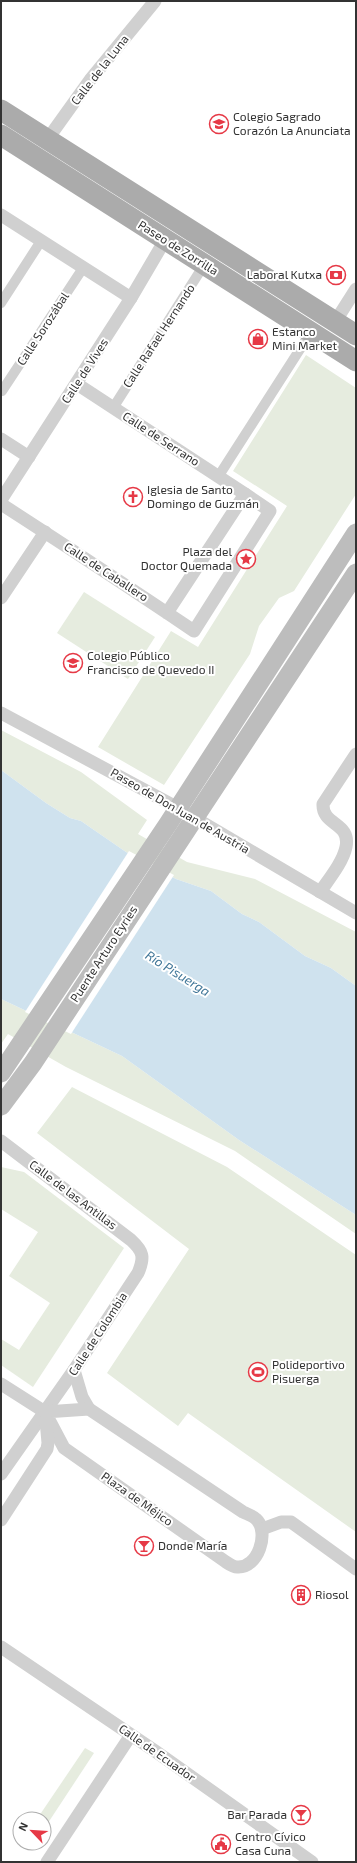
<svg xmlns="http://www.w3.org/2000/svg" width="357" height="1863" font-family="'Exo 2',sans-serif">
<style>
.green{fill:#e6ecdf}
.water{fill:#cfe2ee}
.pier{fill:#fff}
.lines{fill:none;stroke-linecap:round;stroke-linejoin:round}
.pedestrian{stroke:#d0d0d0;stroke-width:10}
.minor{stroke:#d0d0d0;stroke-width:13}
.secondary{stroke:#bdbdbd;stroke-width:19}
.primary{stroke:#ababab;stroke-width:21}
.labels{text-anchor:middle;stroke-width:4;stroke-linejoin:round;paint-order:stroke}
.street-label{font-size:12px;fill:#333;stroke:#fff}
.poi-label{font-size:12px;fill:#333;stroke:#fff;text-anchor:start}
.water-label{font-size:13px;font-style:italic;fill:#3f7597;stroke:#fff}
</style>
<rect width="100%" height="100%" fill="#fff"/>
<g class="green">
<path d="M306,355L356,388V494L294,591L279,598L259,626L250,654L164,785L98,747L171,631L198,647L287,506L233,471Z"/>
<path d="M84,592L155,637L128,679L57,633Z"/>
<path d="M1,730L81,772L147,820L138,834L187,862L255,879L356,932V986L331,968L305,956L259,922L242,914L211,891L176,879L126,852L81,821L70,818L46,803L1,770Z"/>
<path d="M1,999L122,1056L239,1140L356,1215V1234L235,1151L66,1067L8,1034L1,1044Z"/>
<path d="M72,1087L227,1167L356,1255V1532L188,1413L178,1426L107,1373L189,1249L37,1133Z"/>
<path d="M1,1167L24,1172L124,1248L33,1387L1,1365V1339L19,1350L50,1303L9,1276L38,1232L1,1209Z"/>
<path d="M85,1748L94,1753L44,1829V1819H37Z"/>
</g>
<path class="water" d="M1,770L46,803L70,818L81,821L126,852L176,879L211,891L242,914L259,922L305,956L331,968L356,986V1215L239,1140L122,1056L1,999Z"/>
<path class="pier" d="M129,851L174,875L71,1034L25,1012Z"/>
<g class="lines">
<g class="pedestrian">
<path d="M1,303L41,241"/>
<path d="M2,391L83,268"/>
<path d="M113,408L204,265"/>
<path d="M218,477L311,332"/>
</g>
<g class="minor">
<path d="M47,140L90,80L155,1"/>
<path d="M1,215L131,298"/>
<path d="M335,322L356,289"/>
<path d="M77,384L245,494"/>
<path d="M1,439L29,457"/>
<path d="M1,500L131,298L165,240"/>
<path d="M1,504C66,546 130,588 194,631L270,511L245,494L167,613"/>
<path d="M1,598L45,532"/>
<path d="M1,713L178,808L356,913"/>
<path d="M320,892C329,879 343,862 346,847C351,822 322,826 323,804L356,754"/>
<path d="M1,1141L131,1240C143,1251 145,1257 138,1273L74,1370L1,1474"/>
<path d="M74,1370L82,1397L89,1409"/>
<path d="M1,1384L45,1412"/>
<path d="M89,1409L243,1512C247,1514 253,1516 256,1519C270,1532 258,1569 237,1567C234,1567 229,1564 226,1562L64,1448L45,1412Z"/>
<path d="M1,1520L47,1449L48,1443L46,1420"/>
<path d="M262,1529L281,1522H291L356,1569"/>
<path d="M1,1647L155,1751L312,1862"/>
<path d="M47,1862L131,1735"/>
</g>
<g class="secondary">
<path d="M1,1073L168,824L356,533"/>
<path d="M1,1106L33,1063L356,573"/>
</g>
<g class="primary">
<path d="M1,110L356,335"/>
<path d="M1,135L356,361"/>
</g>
</g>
<defs>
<symbol id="school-ring" viewBox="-11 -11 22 22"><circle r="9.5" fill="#fff" stroke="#e63946" stroke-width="1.5"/><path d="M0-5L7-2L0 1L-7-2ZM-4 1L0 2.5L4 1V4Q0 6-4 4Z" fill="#e63946"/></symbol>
<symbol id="bank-ring" viewBox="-11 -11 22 22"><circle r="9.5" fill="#fff" stroke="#e63946" stroke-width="1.5"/><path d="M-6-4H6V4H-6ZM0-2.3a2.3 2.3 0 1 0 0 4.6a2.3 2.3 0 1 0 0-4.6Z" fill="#e63946"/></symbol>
<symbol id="shop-ring" viewBox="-11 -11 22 22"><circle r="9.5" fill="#fff" stroke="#e63946" stroke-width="1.5"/><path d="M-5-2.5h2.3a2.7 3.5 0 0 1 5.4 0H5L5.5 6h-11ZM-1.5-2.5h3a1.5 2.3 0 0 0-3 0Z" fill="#e63946"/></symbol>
<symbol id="church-ring" viewBox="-11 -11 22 22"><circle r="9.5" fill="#fff" stroke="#e63946" stroke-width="1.5"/><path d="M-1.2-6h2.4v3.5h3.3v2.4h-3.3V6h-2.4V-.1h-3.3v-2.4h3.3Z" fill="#e63946"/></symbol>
<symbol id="sight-ring" viewBox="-11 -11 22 22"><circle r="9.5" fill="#fff" stroke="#e63946" stroke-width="1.5"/><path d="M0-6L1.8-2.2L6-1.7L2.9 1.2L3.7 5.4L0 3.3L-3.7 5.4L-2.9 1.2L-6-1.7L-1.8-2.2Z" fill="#e63946"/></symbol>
<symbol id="stadium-ring" viewBox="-11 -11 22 22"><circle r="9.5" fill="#fff" stroke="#e63946" stroke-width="1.5"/><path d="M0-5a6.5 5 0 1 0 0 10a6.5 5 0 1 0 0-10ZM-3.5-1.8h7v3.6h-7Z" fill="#e63946"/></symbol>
<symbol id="bar-ring" viewBox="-11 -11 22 22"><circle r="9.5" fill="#fff" stroke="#e63946" stroke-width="1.5"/><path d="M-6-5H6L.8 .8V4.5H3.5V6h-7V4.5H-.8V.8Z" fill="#e63946"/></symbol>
<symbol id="building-ring" viewBox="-11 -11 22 22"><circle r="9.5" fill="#fff" stroke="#e63946" stroke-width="1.5"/><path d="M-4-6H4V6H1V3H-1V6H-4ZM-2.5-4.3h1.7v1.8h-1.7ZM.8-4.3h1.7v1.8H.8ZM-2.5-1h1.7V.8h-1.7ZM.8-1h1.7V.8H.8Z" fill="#e63946"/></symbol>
<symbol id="civic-ring" viewBox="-11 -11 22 22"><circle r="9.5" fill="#fff" stroke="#e63946" stroke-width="1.5"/><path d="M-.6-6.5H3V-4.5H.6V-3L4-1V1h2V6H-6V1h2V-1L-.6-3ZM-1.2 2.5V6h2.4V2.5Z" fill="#e63946"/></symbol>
</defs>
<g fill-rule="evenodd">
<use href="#school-ring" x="208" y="113" width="22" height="22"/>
<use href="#bank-ring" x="325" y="264" width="22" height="22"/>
<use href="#shop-ring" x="247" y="328" width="22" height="22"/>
<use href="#church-ring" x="122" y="486" width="22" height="22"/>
<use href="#sight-ring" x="235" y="548" width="22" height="22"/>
<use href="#school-ring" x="62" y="652" width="22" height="22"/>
<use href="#stadium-ring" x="247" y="1361" width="22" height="22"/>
<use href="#bar-ring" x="133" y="1535" width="22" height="22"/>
<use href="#building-ring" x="290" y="1584" width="22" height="22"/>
<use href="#bar-ring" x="290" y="1804" width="22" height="22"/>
<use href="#civic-ring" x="210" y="1833" width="22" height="22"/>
</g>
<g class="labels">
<g class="street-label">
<text transform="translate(100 70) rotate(-52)" y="4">Calle de la Luna</text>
<text transform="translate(178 248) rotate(32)" y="4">Paseo de Zorrilla</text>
<text transform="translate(43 329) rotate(-57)" y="4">Calle Sorozábal</text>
<text transform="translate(159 336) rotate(-57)" y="4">Calle Rafael Hernando</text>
<text transform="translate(85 371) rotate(-57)" y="4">Calle de Vives</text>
<text transform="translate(161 439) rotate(33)" y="4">Calle de Serrano</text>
<text transform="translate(106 572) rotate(33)" y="4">Calle de Caballero</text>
<text transform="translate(180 811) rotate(30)" y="4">Paseo de Don Juan de Austria</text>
<text transform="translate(104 954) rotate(-57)" y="4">Puente Arturo Eyries</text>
<text transform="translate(73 1195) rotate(37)" y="4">Calle de las Antillas</text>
<text transform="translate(98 1334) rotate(-57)" y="4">Calle de Colombia</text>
<text transform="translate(137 1499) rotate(35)" y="4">Plaza de Méjico</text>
<text transform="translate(157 1753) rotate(35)" y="4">Calle de Ecuador</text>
</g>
<g class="poi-label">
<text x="233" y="121">Colegio Sagrado<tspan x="233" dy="14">Corazón La Anunciata</tspan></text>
<text x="322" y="279" text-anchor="end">Laboral Kutxa</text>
<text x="272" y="336">Estanco<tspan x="272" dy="14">Mini Market</tspan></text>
<text x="147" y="494">Iglesia de Santo<tspan x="147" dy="14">Domingo de Guzmán</tspan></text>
<text x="232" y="556" text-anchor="end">Plaza del<tspan x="232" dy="14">Doctor Quemada</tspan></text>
<text x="87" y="660">Colegio Público<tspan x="87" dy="14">Francisco de Quevedo II</tspan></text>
<text x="272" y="1369">Polideportivo<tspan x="272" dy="14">Pisuerga</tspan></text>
<text x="158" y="1550">Donde María</text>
<text x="315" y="1599">Riosol</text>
<text x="287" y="1819" text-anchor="end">Bar Parada</text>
<text x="235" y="1841">Centro Cívico<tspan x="235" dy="14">Casa Cuna</tspan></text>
</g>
<g class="water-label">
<text transform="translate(178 973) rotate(32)" y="5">Río Pisuerga</text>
</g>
</g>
<rect width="357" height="1863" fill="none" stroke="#333333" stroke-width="4"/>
<g transform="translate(32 1831) rotate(295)"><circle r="19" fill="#ffffff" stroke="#adadad"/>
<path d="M0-3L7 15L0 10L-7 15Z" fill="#e63946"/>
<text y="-6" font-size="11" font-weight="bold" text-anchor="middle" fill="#333333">N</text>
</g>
</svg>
